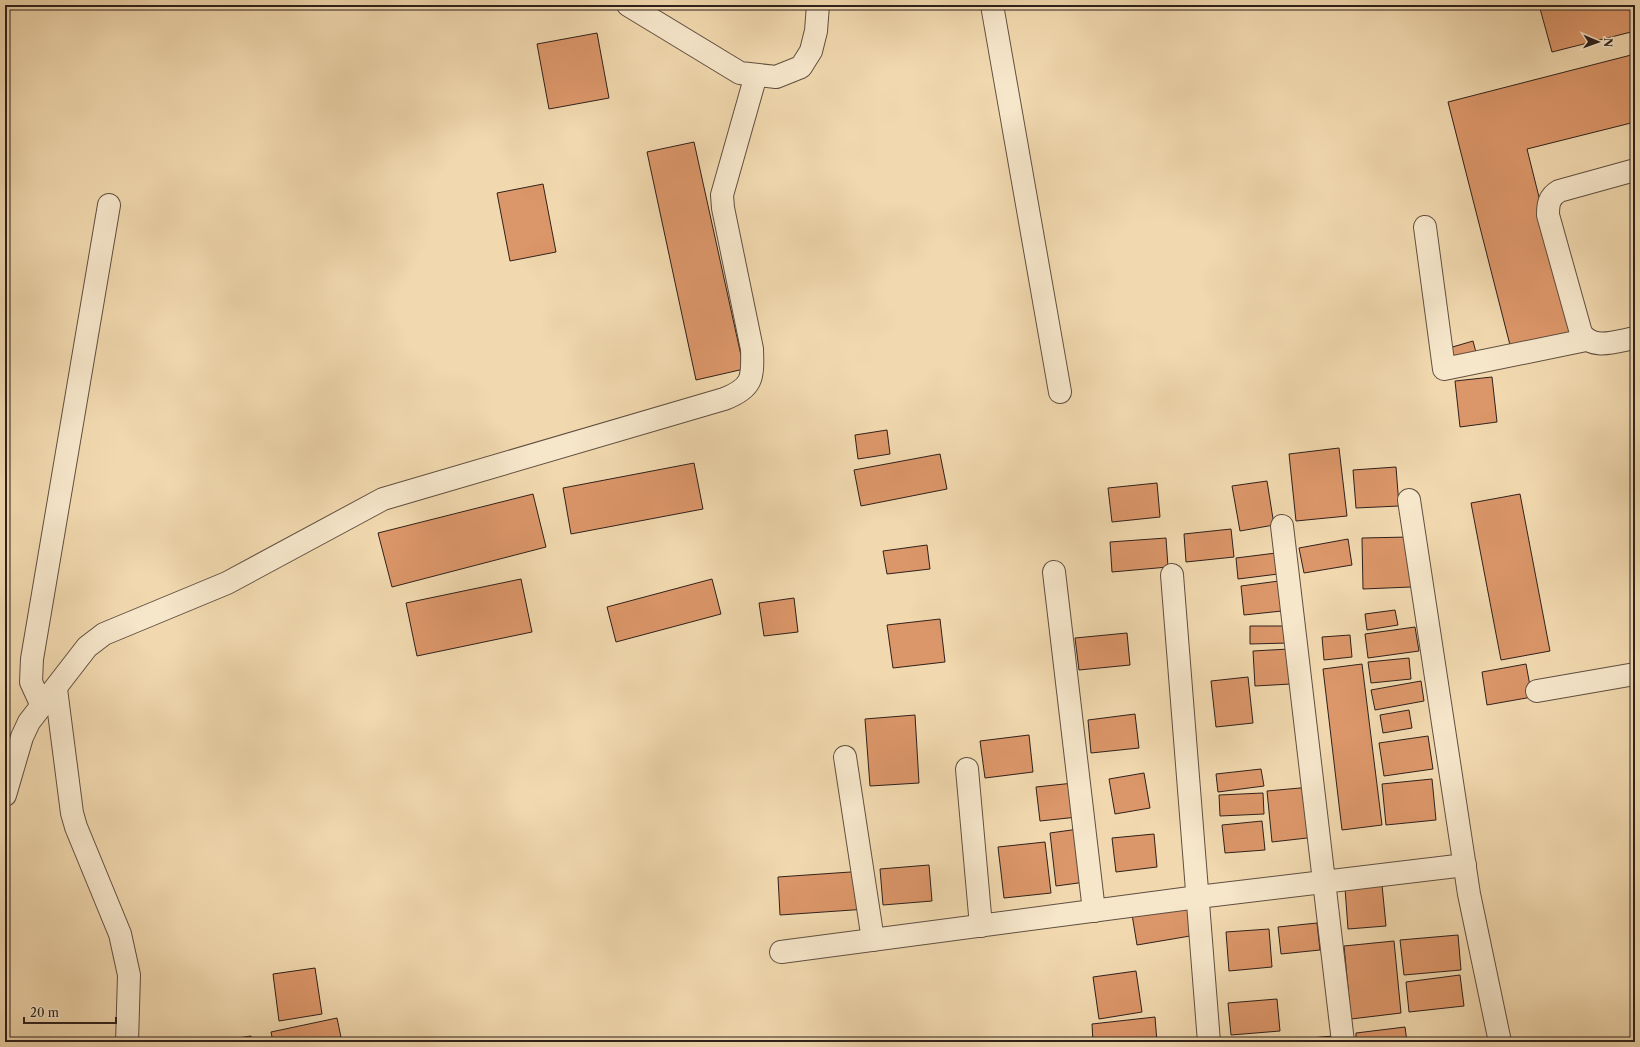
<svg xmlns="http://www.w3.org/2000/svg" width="1640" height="1047" font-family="'Libre Caslon Text',serif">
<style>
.building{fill:#db9669;stroke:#2f211b}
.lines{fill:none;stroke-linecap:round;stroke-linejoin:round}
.minor-casing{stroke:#604f40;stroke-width:24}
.minor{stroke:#f6e6ca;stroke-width:22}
</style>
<rect width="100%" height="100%" fill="#f1d8ae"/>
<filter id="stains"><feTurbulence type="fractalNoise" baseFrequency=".005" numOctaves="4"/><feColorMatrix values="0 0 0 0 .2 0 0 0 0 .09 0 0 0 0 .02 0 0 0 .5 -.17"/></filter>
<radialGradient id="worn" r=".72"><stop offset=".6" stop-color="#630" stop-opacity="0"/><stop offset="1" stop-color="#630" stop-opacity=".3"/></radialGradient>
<g class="building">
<path d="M1539,5H1635V31L1552,52Z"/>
<path d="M597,33L609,98L549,109L537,44Z"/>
<path d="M1635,54V122L1527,149L1573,333L1511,349L1448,102Z"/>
<path d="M694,142L744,369L696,380L647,152Z"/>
<path d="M543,184L556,252L510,261L497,193Z"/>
<path d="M1473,341L1478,360L1454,366L1449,348Z"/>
<path d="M1492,377L1497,422L1460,427L1455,381Z"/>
<path d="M887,430L890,454L858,459L855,435Z"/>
<path d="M1339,448L1347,516L1296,521L1289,454Z"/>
<path d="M940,454L947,489L861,506L854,470Z"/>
<path d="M694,463L703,509L571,534L563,488Z"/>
<path d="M1396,467L1399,506L1356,508L1353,470Z"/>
<path d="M1267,481L1274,525L1240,531L1232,486Z"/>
<path d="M1157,483L1160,517L1112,522L1108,488Z"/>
<path d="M533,494L546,547L392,587L378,533Z"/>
<path d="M1520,494L1550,651L1501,660L1471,503Z"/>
<path d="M1231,529L1234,557L1186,562L1184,534Z"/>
<path d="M1409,537L1411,587L1363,589L1362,538Z"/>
<path d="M1166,538L1168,567L1112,572L1110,542Z"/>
<path d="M1348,539L1352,565L1304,573L1299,548Z"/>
<path d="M927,545L930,569L887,574L883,551Z"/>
<path d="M1276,553L1278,574L1238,579L1236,558Z"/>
<path d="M521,579L532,632L417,656L406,603Z"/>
<path d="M712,579L721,614L616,642L607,607Z"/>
<path d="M1279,581L1282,611L1244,615L1241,586Z"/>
<path d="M794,598L798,632L764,636L759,603Z"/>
<path d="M1395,610L1398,625L1367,630L1365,614Z"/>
<path d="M940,619L945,662L893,668L887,625Z"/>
<path d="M1250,626H1289V643L1250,644Z"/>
<path d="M1415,627L1419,651L1368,658L1365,634Z"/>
<path d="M1127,633L1130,665L1079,670L1075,638Z"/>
<path d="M1350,635L1352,657L1324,660L1322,637Z"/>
<path d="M1289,649L1291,684L1255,686L1253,651Z"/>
<path d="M1409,658L1411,679L1371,683L1368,662Z"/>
<path d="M1362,664L1382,825L1342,830L1323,669Z"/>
<path d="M1526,664L1532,697L1487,705L1482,672Z"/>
<path d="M1248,677L1253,723L1216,727L1211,681Z"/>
<path d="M1421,681L1424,701L1375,710L1371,690Z"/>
<path d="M1409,710L1412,728L1383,733L1380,715Z"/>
<path d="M1135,714L1139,748L1091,753L1088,720Z"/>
<path d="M915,715L919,783L870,786L865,719Z"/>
<path d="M1029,735L1033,772L985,778L980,741Z"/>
<path d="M1428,736L1433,769L1384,776L1379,743Z"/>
<path d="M1261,769L1264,786L1218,792L1216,774Z"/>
<path d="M1144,773L1150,808L1115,814L1109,779Z"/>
<path d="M1432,779L1436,820L1386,825L1382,784Z"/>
<path d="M1083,782L1087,816L1040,821L1036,787Z"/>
<path d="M1311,787L1316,837L1272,842L1267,791Z"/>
<path d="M1263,793L1264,814L1220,816L1219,795Z"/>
<path d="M1262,821L1265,850L1225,853L1222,825Z"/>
<path d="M1086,828L1093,881L1056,886L1050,833Z"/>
<path d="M1154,834L1157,867L1116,872L1112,838Z"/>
<path d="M1045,842L1051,893L1004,898L998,847Z"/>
<path d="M929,865L932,901L883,905L880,869Z"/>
<path d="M865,871L867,909L780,915L778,877Z"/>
<path d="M1382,885L1386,926L1348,929L1345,888Z"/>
<path d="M1188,892L1196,935L1137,945L1130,902Z"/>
<path d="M1317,923L1320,950L1281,954L1278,927Z"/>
<path d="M1269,929L1272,967L1229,971L1226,932Z"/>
<path d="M1458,935L1461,970L1404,975L1400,940Z"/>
<path d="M1394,941L1401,1013L1351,1019L1344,946Z"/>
<path d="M315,968L322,1014L279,1021L273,974Z"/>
<path d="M1136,971L1142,1012L1099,1019L1093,977Z"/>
<path d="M1460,975L1464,1006L1409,1012L1406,982Z"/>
<path d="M1277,999L1280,1031L1231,1035L1228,1003Z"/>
<path d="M1155,1017L1157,1042H1093L1092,1024Z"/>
<path d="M337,1018L342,1042H273L271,1032Z"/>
<path d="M1405,1027L1407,1042H1356V1033Z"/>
<path d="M251,1036L252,1042H211Z"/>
<path d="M1333,1036V1042H1287V1040Z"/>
</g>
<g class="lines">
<defs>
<g id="minor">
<path d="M628,5L740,73L776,77L801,67L811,51L816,31L818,5"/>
<path d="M992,5L1060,392"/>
<path d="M1635,170L1559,191C1549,197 1548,204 1548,215L1581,333C1593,351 1617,341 1635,338"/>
<path d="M1425,227L1444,369L1586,340"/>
<path d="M1409,500L1469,894L1500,1042"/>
<path d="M1282,526L1343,1042"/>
<path d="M1054,572L1094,911"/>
<path d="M1172,575L1209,1042"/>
<path d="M56,689L72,813L76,827L120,934L129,975L127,1042"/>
<path d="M1537,691L1635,674"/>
<path d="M42,706L31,682L32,659L109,205"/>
<path d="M845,757L873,940"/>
<path d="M967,769L981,926"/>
<path d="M5,795L22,737L29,722L87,647L104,634L227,583L383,499L724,399C753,388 753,378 752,349L723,208L722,195L756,75"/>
<path d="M781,952L1198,897L1465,865"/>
</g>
</defs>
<use href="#minor" class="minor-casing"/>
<use href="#minor" class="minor"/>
</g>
<rect width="1640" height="1047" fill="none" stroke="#f1d8ae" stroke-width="20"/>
<rect x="6" y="6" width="1628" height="1035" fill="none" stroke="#2f211b" stroke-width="2"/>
<rect x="10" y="10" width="1620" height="1027" fill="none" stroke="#2f211b"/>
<g transform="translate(1598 42) rotate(92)" stroke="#f6e6ca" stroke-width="3" paint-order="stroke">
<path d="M0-3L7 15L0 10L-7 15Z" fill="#2f211b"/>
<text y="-6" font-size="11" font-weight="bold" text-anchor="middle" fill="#2f211b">N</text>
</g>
<path d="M24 1017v6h92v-6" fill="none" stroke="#2f211b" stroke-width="2"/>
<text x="30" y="1017" font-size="12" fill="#2f211b" stroke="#f6e6ca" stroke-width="3" paint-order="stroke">20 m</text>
<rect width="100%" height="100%" filter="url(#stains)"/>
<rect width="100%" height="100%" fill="url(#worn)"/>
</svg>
